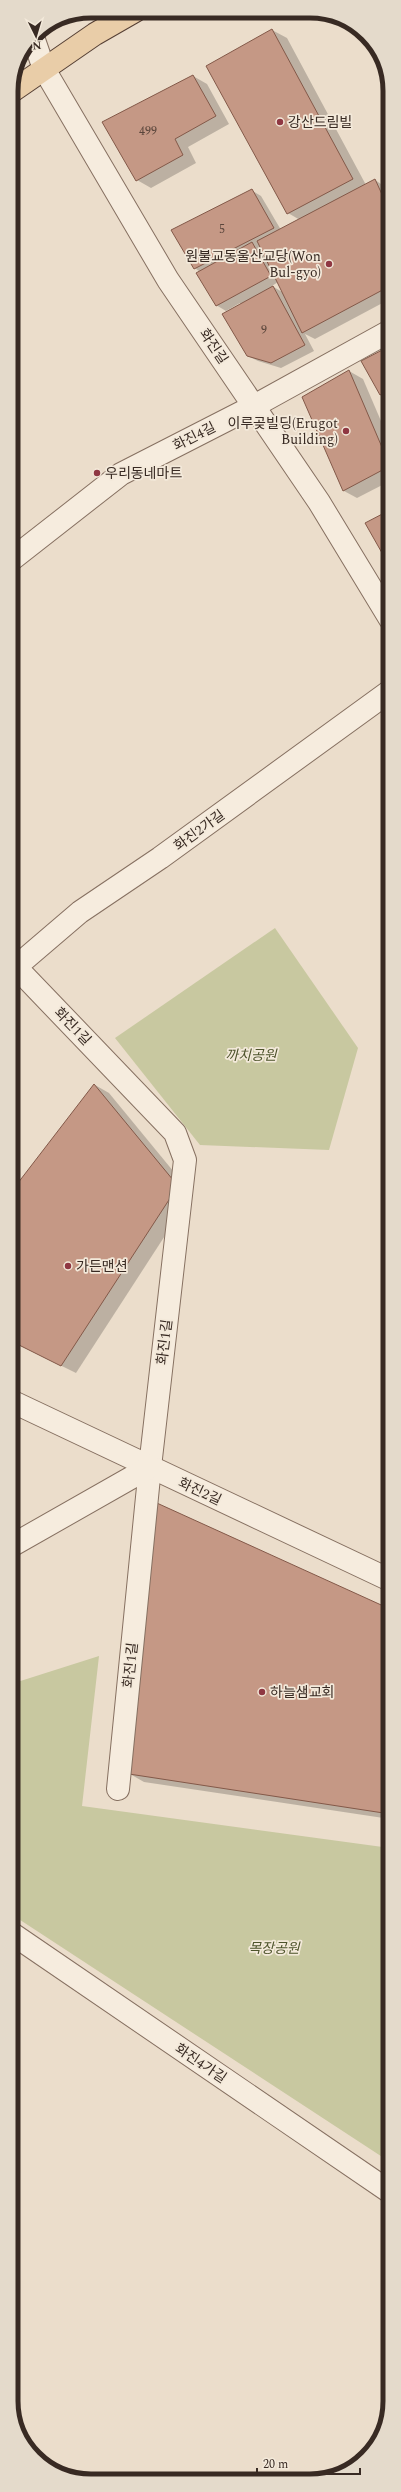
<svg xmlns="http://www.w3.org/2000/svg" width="401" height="2492" font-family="Spectral,'Noto Sans KR',serif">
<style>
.green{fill:#c8c8a0}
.shadow{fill:#0003;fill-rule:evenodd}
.building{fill:#c59885;stroke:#835949}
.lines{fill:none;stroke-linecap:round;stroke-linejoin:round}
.minor-casing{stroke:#867061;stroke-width:24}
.major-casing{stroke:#553f34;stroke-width:24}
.minor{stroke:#f6ecde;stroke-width:22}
.major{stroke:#e9cda8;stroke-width:22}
.poi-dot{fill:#8f3742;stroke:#f3e9da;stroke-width:1.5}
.labels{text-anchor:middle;stroke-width:3.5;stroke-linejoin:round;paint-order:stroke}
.number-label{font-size:12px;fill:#5b463c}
.poi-label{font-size:14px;fill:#382a23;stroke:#f3e9da;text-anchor:start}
.street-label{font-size:14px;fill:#382a23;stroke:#f3e9da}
.park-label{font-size:14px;font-style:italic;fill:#4d532b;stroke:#f3e9da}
.rim{fill:none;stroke:#382a23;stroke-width:5}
</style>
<rect width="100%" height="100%" fill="#ebddcb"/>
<g class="green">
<path d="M275,928L358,1048L329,1150L200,1145L115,1038Z"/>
<path d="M99,1656L82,1806L390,1848V2162L11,1914V1684Z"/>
</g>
<g class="shadow">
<path d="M272,30L287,38L366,185L375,180L387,188L390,194V299L315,339L305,334L314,351L281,368L258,361L248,356L240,303L226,311L216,305L200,272L195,268L251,190L261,196L281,230L300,220L288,213ZM278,282L284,293L272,286Z"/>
<path d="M193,76L207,84L229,124L188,147L196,163L151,188L137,180Z"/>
<path d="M390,347V399L381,394Z"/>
<path d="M349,371L363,379L390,442V481L357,498L344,491Z"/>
<path d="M95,1085L109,1093L192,1194L76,1373L11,1341Z"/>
<path d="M390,1610V1819L144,1782L130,1774Z"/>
</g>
<g class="building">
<path d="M272,29L353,179L287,214L206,66Z"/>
<path d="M193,75L216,116L175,139L183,155L136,181L102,122Z"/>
<path d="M375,179L390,212V286L302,333L257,241Z"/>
<path d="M252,189L274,228L194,269L171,230Z"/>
<path d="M252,242L271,276L216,306L196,273Z"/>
<path d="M273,286L305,345L271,363L247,356L222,314Z"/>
<path d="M390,346V390L380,395L361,361Z"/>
<path d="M349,370L390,466L343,491L302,397Z"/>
<path d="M390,510V567L365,523Z"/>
<path d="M94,1084L178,1186L61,1366L11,1341V1192Z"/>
<path d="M148,1499L390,1609V1814L129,1774Z"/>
</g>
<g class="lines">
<defs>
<g id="minor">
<path d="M33,37L44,69L168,280L319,502L390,619"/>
<path d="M11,560L121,474L254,406L390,331"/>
<path d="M11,962L175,1133L185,1160L150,1467L118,1789"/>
<path d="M11,971L80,912L160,858L390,691"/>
<path d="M11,1401L390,1580"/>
<path d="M11,1546L150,1467"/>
<path d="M11,1933L390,2192"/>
</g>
<path id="major" d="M11,92L95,34L135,11"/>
</defs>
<use href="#minor" class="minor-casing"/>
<use href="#major" class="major-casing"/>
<use href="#minor" class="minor"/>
<use href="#major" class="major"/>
</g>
<g class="poi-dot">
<circle cx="280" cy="122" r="4"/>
<circle cx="329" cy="264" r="4"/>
<circle cx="346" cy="431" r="4"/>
<circle cx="97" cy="473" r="4"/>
<circle cx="68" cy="1266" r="4"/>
<circle cx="262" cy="1692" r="4"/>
</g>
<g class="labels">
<g class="number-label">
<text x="148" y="135">499</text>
<text x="222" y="233">5</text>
<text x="264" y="334">9</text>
</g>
<g class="poi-label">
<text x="288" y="127">강산드림빌</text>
<text x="321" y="261" text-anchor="end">원불교동울산교당(Won<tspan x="321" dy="16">Bul-gyo)</tspan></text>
<text x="338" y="428" text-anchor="end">이루곶빌딩(Erugot<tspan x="338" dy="16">Building)</tspan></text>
<text x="105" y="478">우리동네마트</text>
<text x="76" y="1271">가든맨션</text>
<text x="270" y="1697">하늘샘교회</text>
</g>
<g class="street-label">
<text transform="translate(214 346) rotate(56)" y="5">화진길</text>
<text transform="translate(194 436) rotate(-27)" y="5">화진4길</text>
<text transform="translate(199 830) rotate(-36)" y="5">화진2가길</text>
<text transform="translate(73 1026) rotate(46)" y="5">화진1길</text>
<text transform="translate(164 1342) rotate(-83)" y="5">화진1길</text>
<text transform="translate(200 1491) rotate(25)" y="5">화진2길</text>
<text transform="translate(130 1665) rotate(-84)" y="5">화진1길</text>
<text transform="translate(201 2063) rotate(34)" y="5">화진4가길</text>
</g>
<g class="park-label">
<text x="251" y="1060">까치공원</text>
<text x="274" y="1953">목장공원</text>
</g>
</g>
<path d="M0 0H401V2492H0ZM91 18H310A73 73 0 0 1 383 91V2401A73 73 0 0 1 310 2474H91A73 73 0 0 1 18 2401V91A73 73 0 0 1 91 18Z" fill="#e4dacb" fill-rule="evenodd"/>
<path class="rim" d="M91 18H310A73 73 0 0 1 383 91V2401A73 73 0 0 1 310 2474H91A73 73 0 0 1 18 2401V91A73 73 0 0 1 91 18Z"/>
<g transform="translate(36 36) rotate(175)" stroke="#f3e9da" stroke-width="3" paint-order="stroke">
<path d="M0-3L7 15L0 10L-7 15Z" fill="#382a23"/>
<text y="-6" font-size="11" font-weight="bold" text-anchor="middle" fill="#382a23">N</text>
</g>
<path d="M257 2468v6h103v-6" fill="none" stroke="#382a23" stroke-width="2"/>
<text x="263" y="2468" font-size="12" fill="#382a23" stroke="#f3e9da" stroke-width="3" paint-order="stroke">20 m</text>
</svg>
